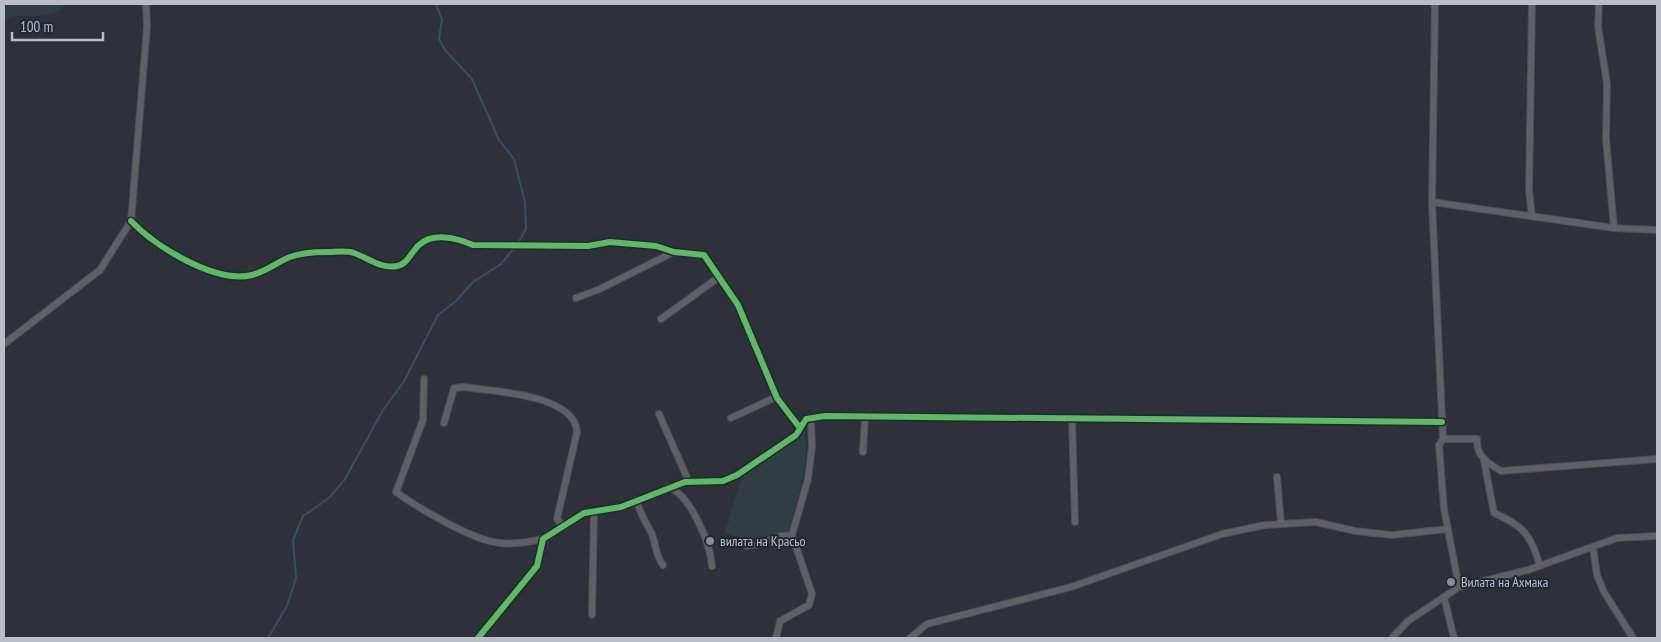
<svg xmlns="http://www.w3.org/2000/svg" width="1661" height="642" font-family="'PT Sans Narrow',sans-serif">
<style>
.green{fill:#2f3e41}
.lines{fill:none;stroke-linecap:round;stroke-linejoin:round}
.stream{stroke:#3f4a60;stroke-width:2}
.street-casing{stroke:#4a4c52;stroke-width:8}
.street{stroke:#5e6066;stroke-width:6}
.cycleway-casing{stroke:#212733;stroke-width:9}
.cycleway{stroke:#5cba63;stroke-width:6}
.poi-dot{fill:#888c96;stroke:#212733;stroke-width:2}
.labels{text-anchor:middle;stroke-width:4;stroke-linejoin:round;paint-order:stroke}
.poi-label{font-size:14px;fill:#b9bdc8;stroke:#212733;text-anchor:start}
</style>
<rect width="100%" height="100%" fill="#2e3139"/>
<g class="green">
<path d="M4,4H66C49,23 27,12 4,18Z"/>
<path d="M805,429C810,465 797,497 789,532L741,541L725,532L742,476L780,449L799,439Z"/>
</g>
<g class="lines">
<g class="stream">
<path d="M436,4L442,20L439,39L445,50L472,79L499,140L514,159L525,202L526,229L518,243"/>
<path d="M268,638L287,606L296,578L293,540L303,516L329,498L345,479L383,410L403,383L438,315L456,301L473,282L501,264L515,247"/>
</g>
<defs>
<g id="street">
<path d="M1435,4L1432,202L1443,439H1477C1476,456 1488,463 1501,471L1657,459"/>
<path d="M1532,4L1529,191L1532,216"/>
<path d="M1599,4L1598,27L1607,83L1606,139L1614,228"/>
<path d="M1432,202L1614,228L1657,230"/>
<path d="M131,221C155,246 215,284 252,275C267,271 277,262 290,257C300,253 317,252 328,252C336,252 347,250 354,253C368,258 381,269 397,266C408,264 411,252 419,245C433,232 457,238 473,245L588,246L610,242L656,246L674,252L704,255L738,305L777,398L800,428"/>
<path d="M576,298L600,289L674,252"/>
<path d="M661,319L719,277"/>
<path d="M4,344L100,270L131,221L147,27L146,4"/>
<path d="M424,379L423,420L396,492C418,508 474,541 500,543C514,545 529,542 543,539"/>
<path d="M659,414L689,482"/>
<path d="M731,418L776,397"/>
<path d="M1072,419L1075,522"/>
<path d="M444,423L454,388L463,387C491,391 575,394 577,432L557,519L564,527"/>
<path d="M1443,439L1439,445L1444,509L1459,587L1528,570L1617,538L1657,536"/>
<path d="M863,452L865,417"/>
<path d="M1484,461L1494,513C1524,526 1531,535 1540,566"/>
<path d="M1277,477L1281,524"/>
<path d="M668,487C691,495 710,543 712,566"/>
<path d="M636,500C640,513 646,523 652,534C656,545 656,557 663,565"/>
<path d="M747,546L759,544L780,536L792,535"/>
<path d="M1593,548L1597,575L1604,592L1633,638"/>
<path d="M1444,597L1454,638"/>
<path d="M592,615L594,512"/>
<path d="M478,638L537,566L543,539L584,513L621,507L685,482L723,481L737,475L796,435L806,419L825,416L1442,422"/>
<path d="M776,638L780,621L809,605L812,594L792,535L808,479L812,446L811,418"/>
<path d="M910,638L927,624L1071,587L1222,534L1265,525L1316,522L1355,531L1392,535L1448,529"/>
<path d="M1392,638L1408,621L1459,587"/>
</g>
</defs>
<use href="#street" class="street-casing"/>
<use href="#street" class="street"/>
<defs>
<g id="cycleway">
<path d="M131,221C155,246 215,284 252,275C267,271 277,262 290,257C300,253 317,252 328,252C336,252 347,250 354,253C368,258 381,269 397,266C408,264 411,252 419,245C433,232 457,238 473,245L588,246L610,242L656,246L674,252L704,255L738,305L777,398L800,428"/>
<path d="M478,638L537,566L543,539L584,513L621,507L685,482L723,481L737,475L796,435L806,419L825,416L1442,422"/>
</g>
</defs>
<use href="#cycleway" class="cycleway-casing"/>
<use href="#cycleway" class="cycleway"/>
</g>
<g class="poi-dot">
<circle cx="710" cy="541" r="5"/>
<circle cx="1451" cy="582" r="5"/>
</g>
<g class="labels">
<g class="poi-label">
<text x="720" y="546">вилата на Красьо</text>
<text x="1461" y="587">Вилата на Ахмака</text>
</g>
</g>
<rect width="1661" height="642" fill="none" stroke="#b9bdc8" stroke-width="10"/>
<path d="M12 32v8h91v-8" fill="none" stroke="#b9bdc8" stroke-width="2.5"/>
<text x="20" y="32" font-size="15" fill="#b9bdc8" stroke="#212733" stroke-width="4" paint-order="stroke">100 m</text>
</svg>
